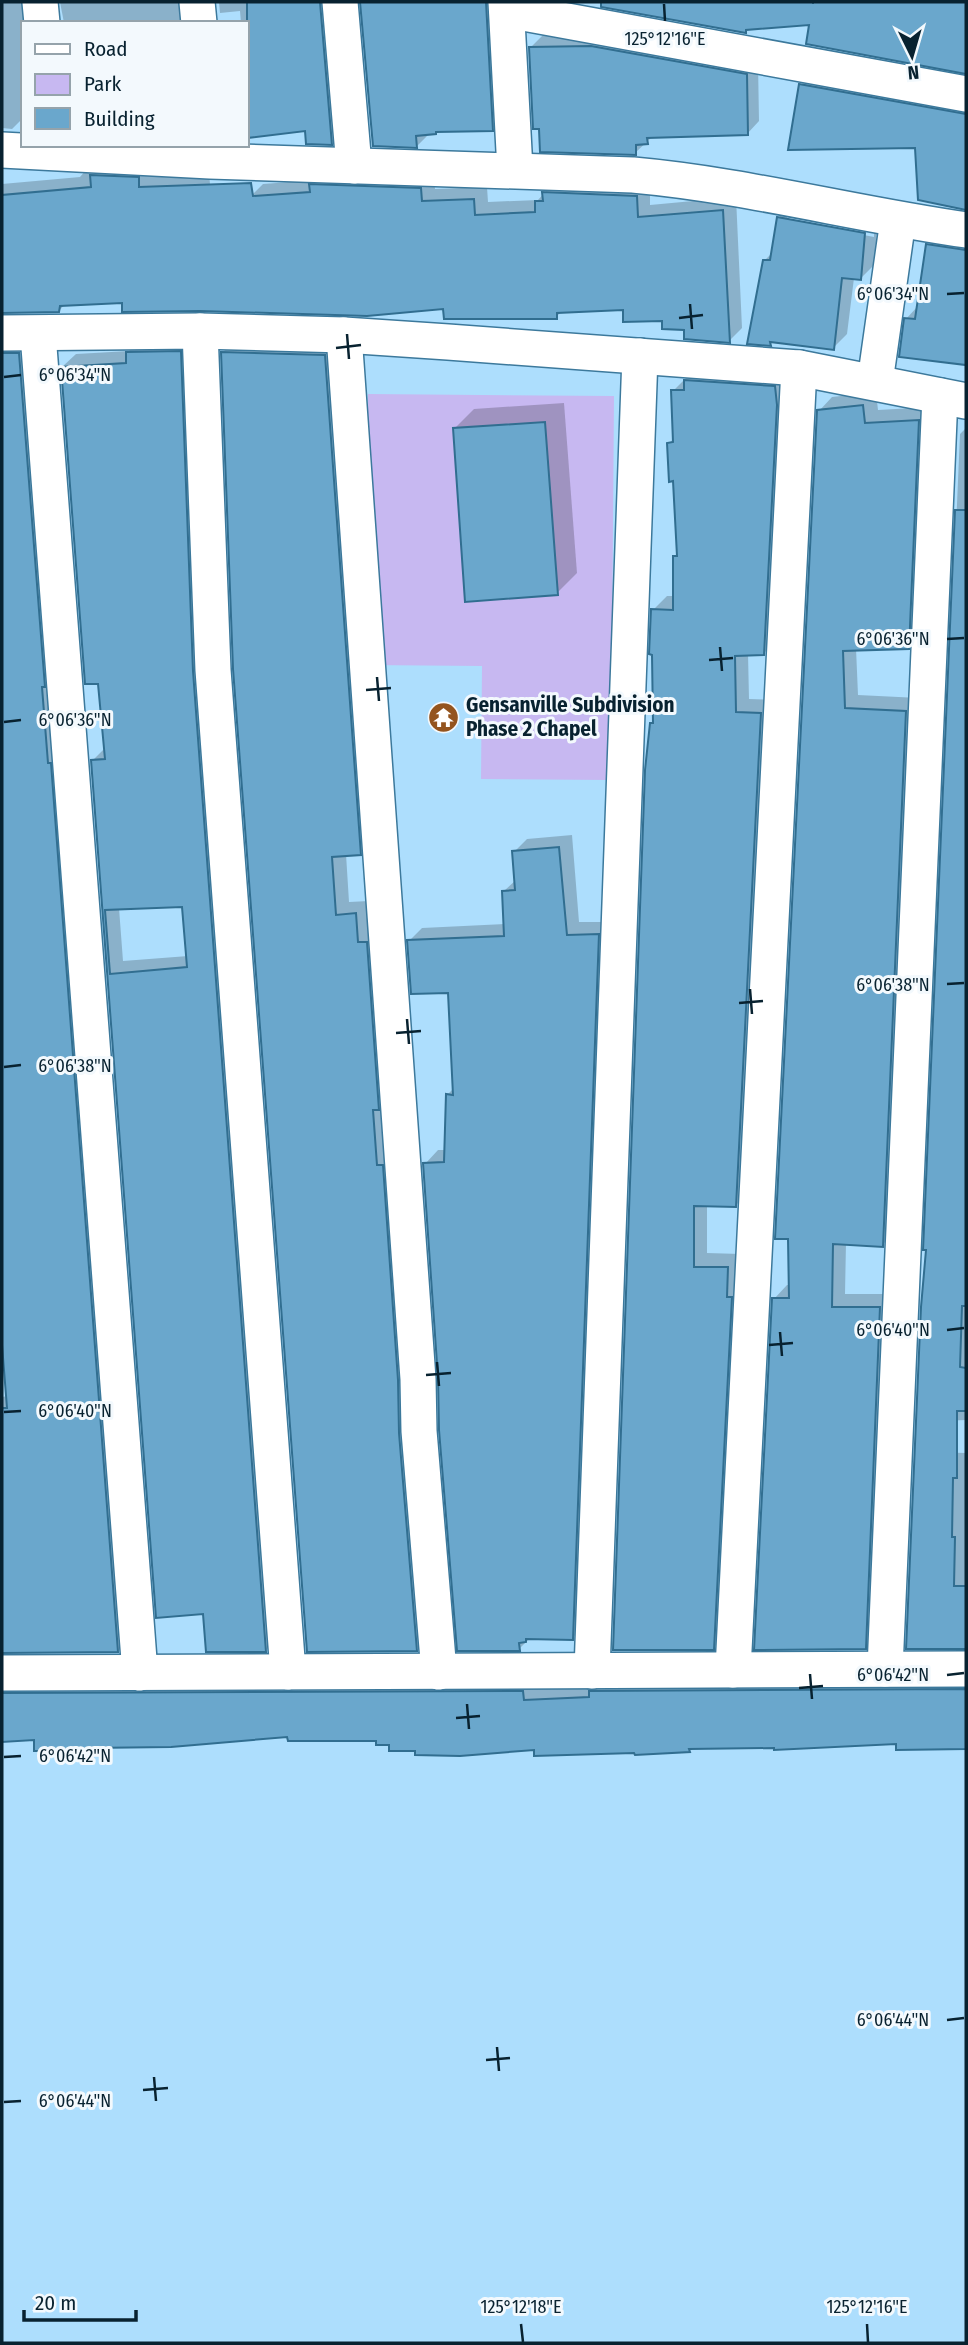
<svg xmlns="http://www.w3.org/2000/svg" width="968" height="2345" font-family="'Fira Sans Condensed',sans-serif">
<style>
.green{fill:#c7b8f1}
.shadow{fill:#0003;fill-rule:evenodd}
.building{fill:#6aa7cc;stroke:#316e90;stroke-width:2;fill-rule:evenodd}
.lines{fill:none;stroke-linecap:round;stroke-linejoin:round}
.minor-casing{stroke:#3c799c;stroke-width:38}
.minor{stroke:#fff;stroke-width:35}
.ticks{fill:none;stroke:#082230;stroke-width:2.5}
.labels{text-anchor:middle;stroke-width:6;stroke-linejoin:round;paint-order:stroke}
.poi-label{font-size:21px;font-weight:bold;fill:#082230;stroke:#f3f9fd;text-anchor:start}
.ticks-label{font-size:18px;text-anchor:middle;fill:#082230;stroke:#f3f9fd;stroke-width:6;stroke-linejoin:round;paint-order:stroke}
</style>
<rect width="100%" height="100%" fill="#addefd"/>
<path class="green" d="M368,394L614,396L611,780L481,779L482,666L366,665Z"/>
<g class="shadow">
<path d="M2,2H35L41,23H23V118L12,129L2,128Z"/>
<path d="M60,2H191L196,23H64Z"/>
<path d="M219,2H334L345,130L331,143L307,129L247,136V23H241L240,11L220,13Z"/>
<path d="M362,2H499L505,115L492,129L438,130L430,133L417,146L374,145Z"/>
<path d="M602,2H966V72L808,43L811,23L749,28L745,31L603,5Z"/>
<path d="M605,34L758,62L759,121L747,134L653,136L635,153L530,48L543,35Z"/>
<path d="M814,71L966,99V208L920,199L917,146L801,85Z"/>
<path d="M93,162L209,172L214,233L263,184L316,180L434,175L435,189L487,187L488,202L538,200L557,179L650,183V205L736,197L742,328L729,341L624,308L562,311L556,317L445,307L123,301L65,304L59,311H2V184L80,177Z"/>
<path d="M793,204L878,220L874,265L861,278H854L847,334L833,348L773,341L770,344L765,260L773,252L779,217ZM787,217L874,233V237L787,220Z"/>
<path d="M941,232L966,235V364L901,356L906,319L918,306L928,245Z"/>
<path d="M2,334L32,340L131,1637L118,1651H2V1397L8,1396L2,1336Z"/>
<path d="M141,339H193L279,1637L266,1650L205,1612L158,1616L92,761L105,748L62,367L76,354L129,351ZM184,906L188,956L123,961L119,908Z"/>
<path d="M236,339L338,342L373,840L360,853L346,854L349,902L369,901L430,1636L416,1649L223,352Z"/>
<path d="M788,373L778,639L764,653H748L749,699L775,700L750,1191L736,1205L707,1204V1253L741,1254L727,1634L713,1648L652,724L655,721L653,610L667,596H675V557L679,553L675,480L669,443L675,438L673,391L687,377Z"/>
<path d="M876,392L878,410L931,407L922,633L908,647L856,648L858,695L919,698L896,1232L882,1245L846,1243L845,1294H893L878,1634L865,1648L774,1299L787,1285H790L819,411L832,397Z"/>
<path d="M564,403L577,573L557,593L454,429L474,409Z"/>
<path d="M966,428V1420L918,1422L927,1249H925L960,434Z"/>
<path d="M572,835L579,922H611L586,1625L572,1638H530L519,1649L440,1377L425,1164L438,1150H446L447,1095L454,1088L450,992L409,941L422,928L505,924L504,891L516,880L514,852L527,839Z"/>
<path d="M929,1452L966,1453V1647H908Z"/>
<path d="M2,1674L966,1676V1748H940L897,1742L693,1747L689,1750L636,1751L535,1748L417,1749L377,1740L289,1735L90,1747L87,1749L36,1738L2,1739Z"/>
</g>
<g class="building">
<path d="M247,2H320L332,145L306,144L305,131L247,138Z"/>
<path d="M360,2H486L493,131L436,132V134L416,136L417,148L373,146Z"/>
<path d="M601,2H813V4V2H966V74L806,44L809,25L746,30V33L601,7Z"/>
<path d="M591,46L747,74L748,135L647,138L648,144L636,145V155L540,152L539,129H533L529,47Z"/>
<path d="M799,84L966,114V210L918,200L915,148L788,150Z"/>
<path d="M90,175L139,177V187L251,183L253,196L310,192L309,184L421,188L422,201L474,199L475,215L535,212V201H543L542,192L637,196L638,217L723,210L730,343L684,339V330L662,329V321L623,322V310L557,313V319H444L443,309L367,316L200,311L122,312V303L60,306L59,312L2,313V195L91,187Z"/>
<path d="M777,217L865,233L861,280L842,278L834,350L770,342L771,346L747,344L763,260H770Z"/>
<path d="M926,244L966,250V365L899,357L904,318L915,319Z"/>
<path d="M181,351L193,671L266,1652H206L203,1614L156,1618L91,760L105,759L98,684H85L61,367L126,363V352ZM182,907L187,967L110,974L105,910Z"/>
<path d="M221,352L325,355L361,855L332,857L336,915L356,913L358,942H367L379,1110H373L377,1165H383L398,1380L399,1433L417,1651L307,1652L233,669Z"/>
<path d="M2,353H19L45,687H42L48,763H51L118,1652L2,1653V1408H7L2,1345Z"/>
<path d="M684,380L775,386L777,405L764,655L735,656L736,712L761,713L736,1207L694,1206V1267H728L727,1297H732L714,1650H613L645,770L650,723H653L652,655L649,654L651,609L673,610V556H677L673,481L669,482L667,443L673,442L671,390H684Z"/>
<path d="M863,405L865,423L919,420L909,649L843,651L845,708L906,711L883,1247L833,1244L832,1307H880L866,1649L754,1650L772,1298H789L788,1239H775L817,410Z"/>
<path d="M545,422L558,595L465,602L453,428Z"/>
<path d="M955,510H966V1306H962L960,1367L966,1368V1411H957V1478H953L952,1537H955L954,1586H966V1649H906L921,1307L926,1250H923Z"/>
<path d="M559,847L567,935L599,934L573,1640L526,1639V1642L519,1643L520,1651H457L439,1430L438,1378L423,1163L444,1162L446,1094L453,1095L448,993L411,994L407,940L504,936L502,891L515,890L512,851Z"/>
<path d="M966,1689V1749L896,1750V1744L774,1750V1748L689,1749L690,1752L635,1755L634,1753L534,1756V1750L460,1756L415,1755V1751H389V1745H376V1741H288L287,1737L171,1747L88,1748V1751H34V1740L2,1742V1693L523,1691L524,1700L589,1697V1691Z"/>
</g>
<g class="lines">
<defs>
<g id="minor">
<path d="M40,2L42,23"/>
<path d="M197,2L199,23"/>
<path d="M340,2L354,166"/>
<path d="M506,2L515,170"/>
<path d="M507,10L966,94"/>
<path d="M2,150L210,161L633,175C745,185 854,214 966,230"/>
<path d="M200,331L213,670L288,1672"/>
<path d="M2,333L200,331L344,335L448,342L799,368L966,401"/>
<path d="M38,334L140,1673"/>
<path d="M344,335L418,1379L419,1431L439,1672"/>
<path d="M875,382L898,220"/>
<path d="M885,1669L940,396"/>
<path d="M733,1670L799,368"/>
<path d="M592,1671L640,356"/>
<path d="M2,1673L966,1669"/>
</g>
</defs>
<use href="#minor" class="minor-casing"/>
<use href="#minor" class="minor"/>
</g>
<path class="ticks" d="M664,4L665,21M947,294L964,293M690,304L692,329M679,318L703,315M347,334L349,359M336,348L361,345M4,377L21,375M947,639L964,638M720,647L722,671M709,660L733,658M377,677L379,701M366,690L391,688M4,722L21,720M947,984L964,983M750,989L752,1014M739,1003L763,1001M407,1019L409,1044M396,1033L421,1031M4,1067L21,1065M947,1330L964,1328M780,1332L782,1356M769,1345L793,1343M437,1362L439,1386M426,1375L451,1373M4,1412L21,1411M810,1674L812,1699M947,1675L964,1673M799,1688L823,1686M467,1704L469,1729M456,1718L480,1716M4,1757L21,1756M947,2020L964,2018M497,2047L499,2071M486,2060L510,2058M154,2077L156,2101M143,2090L168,2088M4,2102L21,2101M521,2324L523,2342M867,2324L868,2342"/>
<defs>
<symbol id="temple-disc" viewBox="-11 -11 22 22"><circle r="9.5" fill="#94541e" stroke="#f3f9fd"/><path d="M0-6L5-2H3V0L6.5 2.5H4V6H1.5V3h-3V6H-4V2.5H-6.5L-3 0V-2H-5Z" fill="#fff"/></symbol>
</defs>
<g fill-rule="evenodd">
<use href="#temple-disc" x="426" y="700" width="35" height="35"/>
</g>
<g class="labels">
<g class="poi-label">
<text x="466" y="712">Gensanville Subdivision<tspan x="466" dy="24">Phase 2 Chapel</tspan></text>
</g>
</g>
<g class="ticks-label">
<text x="665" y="45">125°12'16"E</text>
<text x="893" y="300">6°06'34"N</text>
<text x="75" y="381">6°06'34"N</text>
<text x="893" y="645">6°06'36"N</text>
<text x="75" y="726">6°06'36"N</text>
<text x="893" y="991">6°06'38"N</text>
<text x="75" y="1072">6°06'38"N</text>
<text x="893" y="1336">6°06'40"N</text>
<text x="75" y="1417">6°06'40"N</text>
<text x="893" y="1681">6°06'42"N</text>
<text x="75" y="1762">6°06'42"N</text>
<text x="893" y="2026">6°06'44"N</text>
<text x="75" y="2107">6°06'44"N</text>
<text x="521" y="2313">125°12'18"E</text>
<text x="867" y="2313">125°12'16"E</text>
</g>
<rect width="968" height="2345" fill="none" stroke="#082230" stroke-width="7"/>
<rect x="21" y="21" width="228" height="126" fill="#f3f9fd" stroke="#95a3ab" stroke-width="2"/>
<rect x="35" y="44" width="35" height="10" fill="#ffffff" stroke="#95a3ab" stroke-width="2"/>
<text x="84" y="56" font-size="21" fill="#082230">Road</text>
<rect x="35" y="74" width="35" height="21" fill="#c7b8f1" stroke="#95a3ab" stroke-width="2"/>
<text x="84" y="91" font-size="21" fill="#082230">Park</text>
<rect x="35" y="108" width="35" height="21" fill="#6aa7cc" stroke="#95a3ab" stroke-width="2"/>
<text x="84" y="126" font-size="21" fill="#082230">Building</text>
<g transform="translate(912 56) rotate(175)" stroke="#f3f9fd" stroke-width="5" paint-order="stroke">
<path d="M0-5L12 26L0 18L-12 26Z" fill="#082230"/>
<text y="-10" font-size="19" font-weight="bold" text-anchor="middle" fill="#082230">N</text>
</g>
<path d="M24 2310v10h112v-10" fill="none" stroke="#082230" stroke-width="3.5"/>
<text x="35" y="2310" font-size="21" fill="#082230" stroke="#f3f9fd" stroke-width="5" paint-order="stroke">20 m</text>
</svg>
